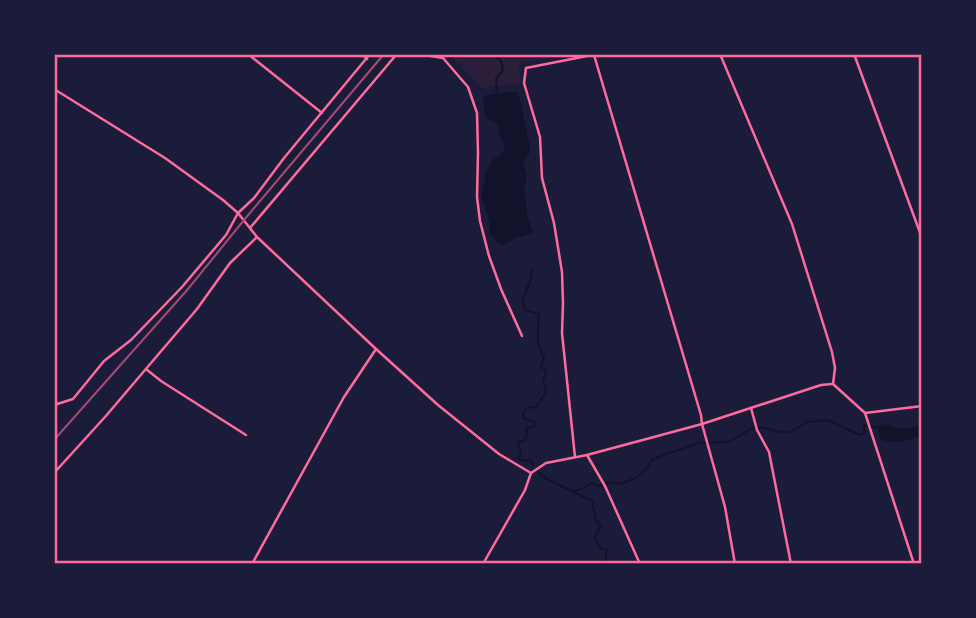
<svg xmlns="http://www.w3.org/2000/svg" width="976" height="618" font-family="'IBM Plex Sans',sans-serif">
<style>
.green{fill:#2a1e3b}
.water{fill:#12122b}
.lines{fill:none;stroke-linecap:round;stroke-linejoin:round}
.stream{stroke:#12122b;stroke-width:2}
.minor{stroke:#ff6b9d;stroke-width:2.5}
.tertiary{stroke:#ff6b9d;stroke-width:2.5}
.rail{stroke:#a44b75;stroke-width:2}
.neatline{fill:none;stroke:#ff6b9d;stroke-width:2.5}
</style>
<rect width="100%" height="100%" fill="#1b1b3a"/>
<path class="green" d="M452,54H569L518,64L521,83L481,88L451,56Z"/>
<g class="water">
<path d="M510,92H517L519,96L530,147L529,154L523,160L527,176L524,190L528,219L533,233L518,237L504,245L497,242L489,233L490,221L481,196L487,170L492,161L504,150L505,145L500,138L497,124L485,116L483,98L486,95Z"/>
<path d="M888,424L897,429L922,426V437L916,436C906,443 892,443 881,440L877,426Z"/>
</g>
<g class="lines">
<g class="stream">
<path d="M493,54L501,61L503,70L496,79L497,93"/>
<path d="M531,270L532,276L523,299L525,310L539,314C538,332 535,342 544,358L541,367L545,369L546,376L543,379L546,392L536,407L527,408L523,413L524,418L535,422V424L534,426L527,428L526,440L520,441L518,445L521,452L519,459L524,461L530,460L533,465"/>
<path d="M539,473L547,479L592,501L596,521L601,525L595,538L601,549H607L605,564"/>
<path d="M574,491L582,489L591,483L598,486L610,482L620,484L636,478L645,470L652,460L663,455L700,443L729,442L752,428L760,427L781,432H789L796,429L806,422L828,420L860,435L864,433V425L879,428"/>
</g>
<g class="minor">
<path d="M248,54L322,113"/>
<path d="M362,54L367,59"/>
<path d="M418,54L443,58L468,87L477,113L478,153L477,197L480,221L489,256L501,289L522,336"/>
<path d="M720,54L792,224L832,352L835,368L833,384L865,413L914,564"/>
<path d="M854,54L922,238"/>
<path d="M594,55L701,415L702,424L725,507L735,564"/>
<path d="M250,228L396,55L403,54"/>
<path d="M376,349L438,405L499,454L531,473"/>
<path d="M146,369L161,381L246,435"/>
<path d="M54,405L73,399L104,361L131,340L182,287L226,235L238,213L254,198L284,158L370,54"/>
<path d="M751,408L757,430L769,452L791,564"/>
<path d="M865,413L922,406"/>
<path d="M587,455L605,486L640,564"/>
<path d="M575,457L562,333L563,303L562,272L554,223L542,178L540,137L524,83L526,68L592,55"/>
<path d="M54,473L105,417L197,309L230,263L257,237"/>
<path d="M531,473L546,463L587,455L702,424L821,385L832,384"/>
<path d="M483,564L525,490L531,473"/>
</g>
<path class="tertiary" d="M54,89L165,158L223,200L238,213L257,237L376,349L344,397L252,564"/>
<path class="rail" d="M54,440L188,289L244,220L384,54"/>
</g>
<rect width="976" height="618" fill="none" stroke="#1b1b3a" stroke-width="112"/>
<rect x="56" y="56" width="864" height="506" class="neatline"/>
</svg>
